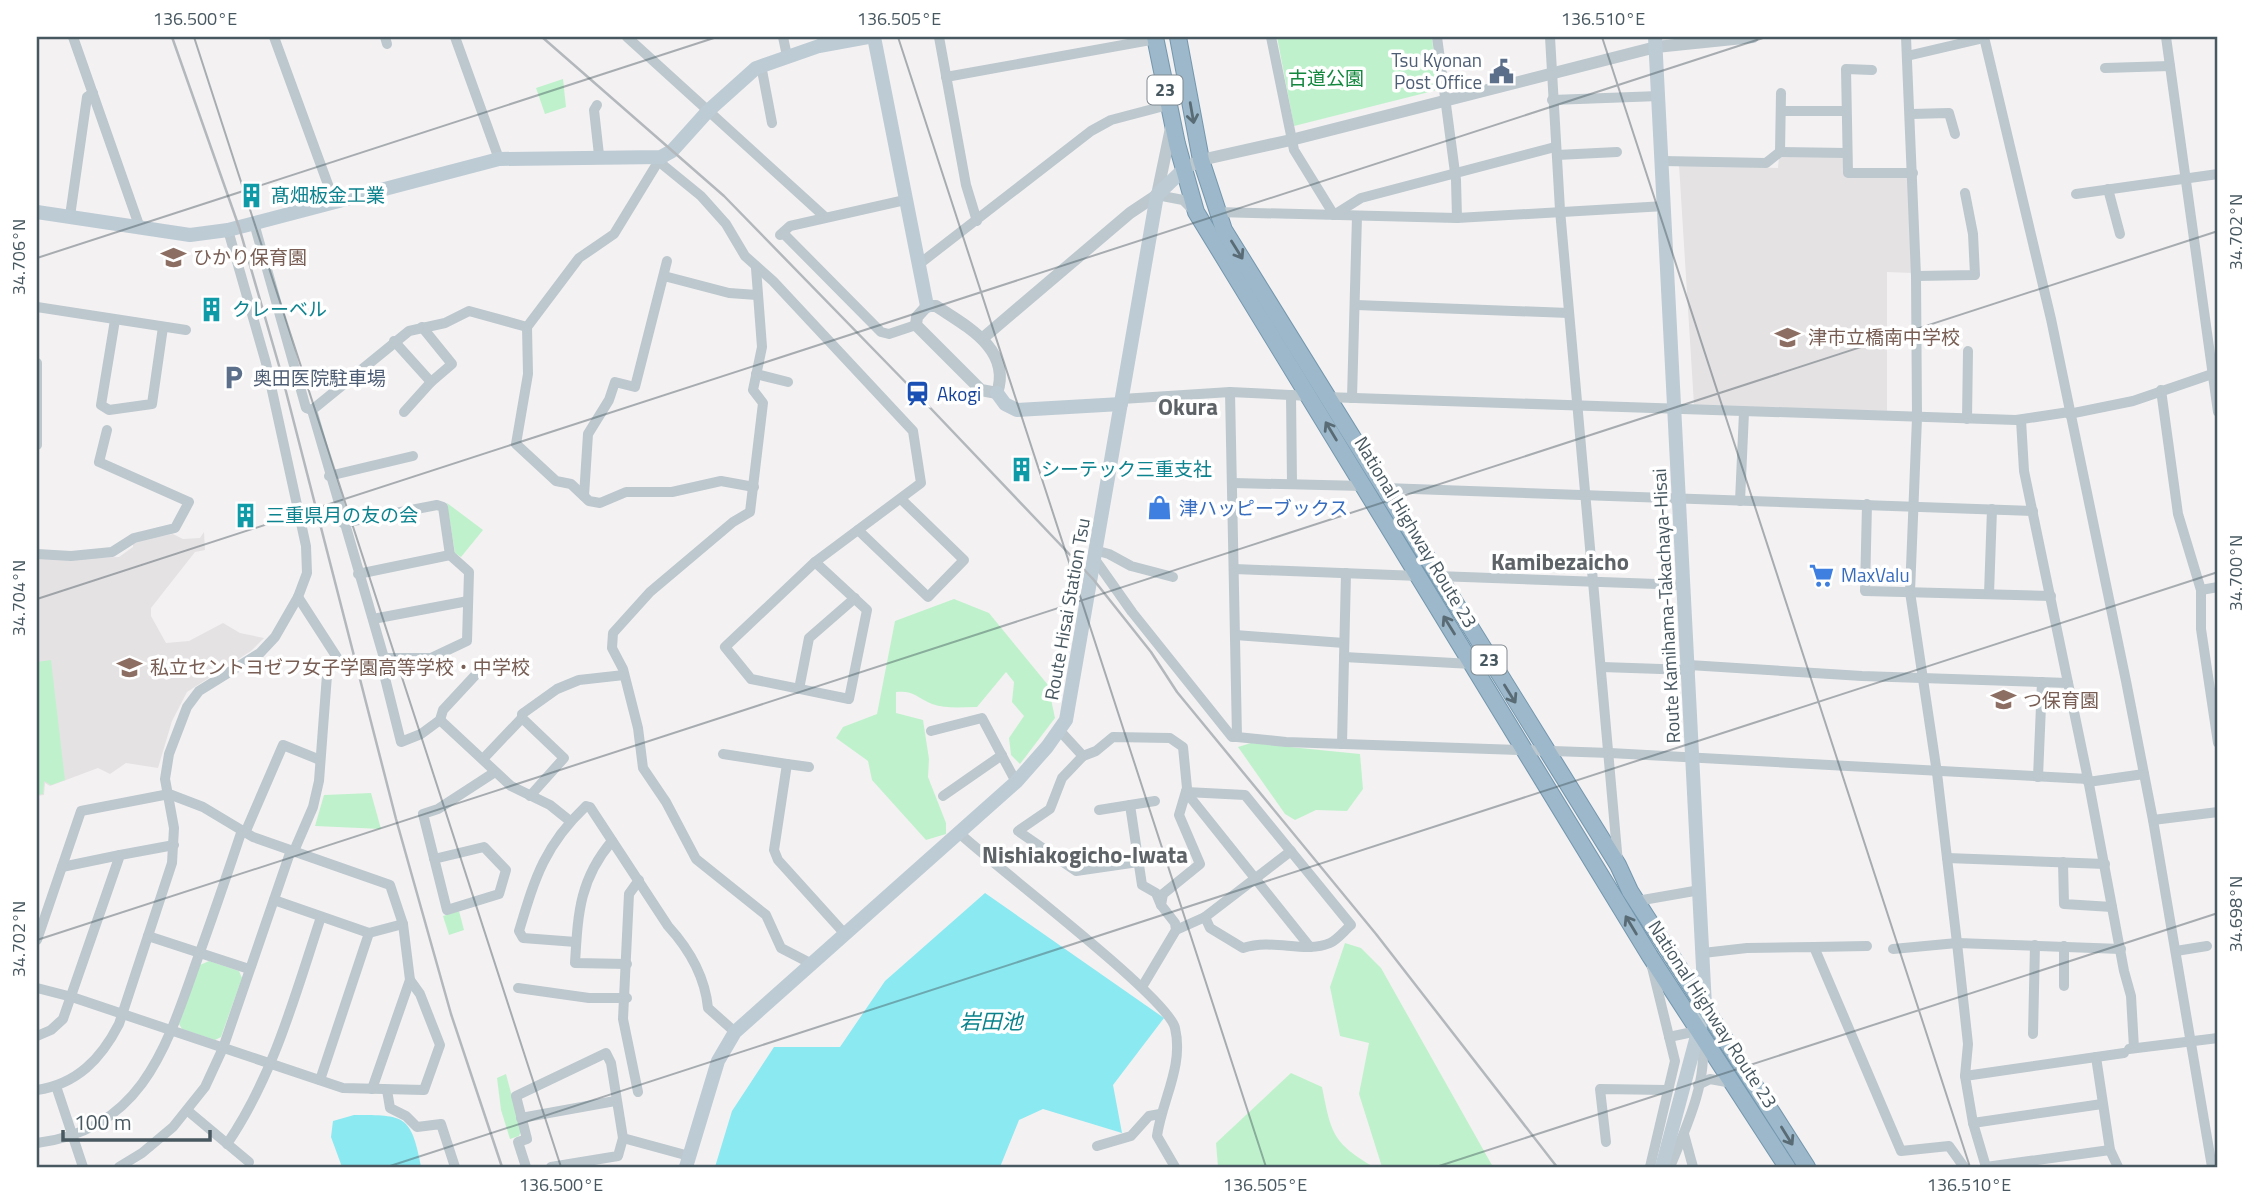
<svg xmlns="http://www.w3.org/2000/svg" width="2255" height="1204" font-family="'Titillium Web','Noto Sans JP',sans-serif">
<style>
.education{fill:#e5e2e4}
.green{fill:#bff2cc}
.water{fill:#8be9f1}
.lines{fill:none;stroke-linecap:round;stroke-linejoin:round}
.trunk-casing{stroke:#7397ae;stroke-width:18}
.minor{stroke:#bcc8ce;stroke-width:10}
.tertiary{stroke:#bcc8ce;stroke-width:12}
.secondary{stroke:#bdcbd4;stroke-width:14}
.trunk{stroke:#9cb8ca;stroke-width:16}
.rail{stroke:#b3b8bc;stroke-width:2.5}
.oneway{stroke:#596b75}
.ticks{fill:none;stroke:#485860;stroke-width:2;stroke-opacity:0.45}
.labels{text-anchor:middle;stroke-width:7;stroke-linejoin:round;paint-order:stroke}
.shield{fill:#fff;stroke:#7f8a90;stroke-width:2}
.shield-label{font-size:18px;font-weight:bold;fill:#485860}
.service-label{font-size:19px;fill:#4e5e75;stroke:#fff;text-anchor:end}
.park-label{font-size:19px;fill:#13873e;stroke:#fff}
.culture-label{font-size:19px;fill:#0d838f;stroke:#fff;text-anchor:start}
.education-label{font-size:19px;fill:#785e54;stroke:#fff;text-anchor:start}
.transit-label{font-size:19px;fill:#164399;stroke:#fff;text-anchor:start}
.shop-label{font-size:19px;fill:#366cbe;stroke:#fff;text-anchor:start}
.street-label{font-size:19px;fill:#485860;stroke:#fff}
.water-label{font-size:21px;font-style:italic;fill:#09828c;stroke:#fff}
.quarter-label{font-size:23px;font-weight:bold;fill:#5d6367;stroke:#fff}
.neatline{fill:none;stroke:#485860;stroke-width:2.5}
.ticks-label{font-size:18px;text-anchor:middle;fill:#485860}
</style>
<rect width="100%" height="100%" fill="#f4f1f2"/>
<g class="education">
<path d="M1845,155V175L1908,176L1913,273L1887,272V411L1694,405L1679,165L1778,168L1779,156Z"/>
<path d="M204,532L205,550L195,552L151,608V616L166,643L189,641L223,623L240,633L264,638L251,651L187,692L172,721L158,768L126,763L110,774L98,768L50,786L45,783L44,795L37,796V559L119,557L133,547V541L173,534L183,539L200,538Z"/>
</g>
<g class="green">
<path d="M1277,37H1432L1437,90L1294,126Z"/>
<path d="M563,79L566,107L545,114L536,88Z"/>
<path d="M447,503L483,530L461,557L455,553Z"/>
<path d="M954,599L989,613L1048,685L1055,718L1020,764L1011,755L1009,738L1024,716L1012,702L1014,682L1006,672L977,707C962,707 946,709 932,704C916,697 913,690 896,692V713L923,720L929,759L928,777L946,823V834L926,840L872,780L868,761L836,738L843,727L877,714L895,621Z"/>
<path d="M51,660L65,780L51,785L44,781L43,794L37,795V662Z"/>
<path d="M1251,743L1360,754L1363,789L1347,811L1316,810L1295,820L1285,814L1238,747Z"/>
<path d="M371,793L381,829L315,826L324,795Z"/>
<path d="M459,911L464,930L449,935L443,916Z"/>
<path d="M1345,943L1361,948L1381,968L1493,1167H1382L1359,1094L1369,1043L1340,1036L1330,987Z"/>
<path d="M209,961L239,971L242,978L221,1037L215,1040L182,1029L179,1024L200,965Z"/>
<path d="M1291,1073L1322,1087C1331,1132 1332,1143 1374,1167H1218L1216,1143Z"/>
<path d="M506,1074L521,1131L519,1136L510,1139L501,1110L497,1078Z"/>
</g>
<g class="water">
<path d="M985,893L1164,1018L1113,1085L1122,1133L1043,1109L1019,1120L1000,1167H715L732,1111L774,1047H840L885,981Z"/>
<path d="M354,1115C405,1115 411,1115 421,1167H342L331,1137L333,1121Z"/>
</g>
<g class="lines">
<defs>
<g id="trunk">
<path d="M1155,37L1177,144L1196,212L1650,956L1787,1167"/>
<path d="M1178,37L1201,160L1224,230L1618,865L1630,891L1807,1167"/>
</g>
</defs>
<use href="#trunk" class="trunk-casing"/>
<g class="minor">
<path d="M73,37L140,228"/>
<path d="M274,37L334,201"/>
<path d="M385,37L387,44"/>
<path d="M455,37L499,159"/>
<path d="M627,37L825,217"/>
<path d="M783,37L787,56"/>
<path d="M939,37L966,185L977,221"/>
<path d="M1271,37L1294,150L1334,215"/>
<path d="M1437,37L1456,180L1457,218"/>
<path d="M1550,37L1560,210L1618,863"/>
<path d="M1906,37L1916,276L1917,418L1910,592L1937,773L1957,943L1968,1044L1965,1076L1973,1123L1986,1167"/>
<path d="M1984,37L2051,319L2126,681L2153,820L2212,1167"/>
<path d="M2166,37L2218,412"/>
<path d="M1907,56L1984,38"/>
<path d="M761,65L772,123"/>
<path d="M2105,68L2170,66"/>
<path d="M1872,70L1846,69L1848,173H1913"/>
<path d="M946,77L1156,39"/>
<path d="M1552,100L1659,96"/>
<path d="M597,105L594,110L599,155"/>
<path d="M1781,111H1846"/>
<path d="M1911,114L1949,113L1955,134"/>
<path d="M1780,152L1847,153"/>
<path d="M1557,155L1617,152"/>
<path d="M661,157L614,234L579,258L527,327L528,374L516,444L556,481L571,484L589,501L600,503L626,492H672L721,481L754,487"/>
<path d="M661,157L663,165L701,196L726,224L745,256L773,281L913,431L921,483L815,562"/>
<path d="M1663,161L1766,163L1780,152L1781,93"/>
<path d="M2108,189L2120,234"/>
<path d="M2076,194L2218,174"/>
<path d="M1157,195L1183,200L1193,210"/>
<path d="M1216,212L1457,218L1665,206"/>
<path d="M1334,215L1361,198L1555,147"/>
<path d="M70,216L87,97L93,93"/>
<path d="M254,223L306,408L312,410"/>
<path d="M783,233L881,332L889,334L916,325"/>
<path d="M780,235L790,226L905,200"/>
<path d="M918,265L1091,131L1111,120L1168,105"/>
<path d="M756,268L762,347L753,390L763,403L750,512L733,522L650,592L613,633L612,648L623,669L638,728L643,768L666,802L696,859L766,915L781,948L810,963"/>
<path d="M664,276L729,293L757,295"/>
<path d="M1916,276L1975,275L1973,234L1965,193"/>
<path d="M1356,305L1569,313"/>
<path d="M37,307L186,330"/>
<path d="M115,320L101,405L109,410L152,404L163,327"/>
<path d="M394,341L431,382L452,364L422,327"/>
<path d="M37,363V445"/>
<path d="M756,374L788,382"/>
<path d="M2161,390L2178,514L2201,590V629L2218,743"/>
<path d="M1230,392L1237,737L1286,742L1610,753L2088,779L2024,471L2021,420"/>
<path d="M1291,395L1292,484"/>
<path d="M1325,397L2016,420L2069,412"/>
<path d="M1352,398L1357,216"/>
<path d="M1122,399L1230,392L1310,396"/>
<path d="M404,412L431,382"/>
<path d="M2069,414L2133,401L2218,372"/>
<path d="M1967,419L1968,351"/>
<path d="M329,476L413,456"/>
<path d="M1233,483L1364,486"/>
<path d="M1385,488L2033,511"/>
<path d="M584,496L588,434L609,400L615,382L635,387L667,261"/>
<path d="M1740,501L1744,412"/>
<path d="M1867,504L1865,591L2051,596"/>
<path d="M343,523L437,505L443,507L450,555L469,572L467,641L431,658H384"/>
<path d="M858,530L928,597L964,560L901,499"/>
<path d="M1098,551L1109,554L1131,566L1173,577"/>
<path d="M37,554L71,556L112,552L134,538L175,528L189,502L99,462L107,430"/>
<path d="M1096,561L1132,612L1232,737H1237"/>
<path d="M815,562L867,610L849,699L751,679L725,647Z"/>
<path d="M1234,569L1419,576"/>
<path d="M358,574L450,555"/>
<path d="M1437,576L1685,585"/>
<path d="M2201,590L2218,587"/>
<path d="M1989,594L1992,509"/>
<path d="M373,619L468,601"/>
<path d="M1235,635L1344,643"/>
<path d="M1344,657L1472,664"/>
<path d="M1689,665L1862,676L2068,683"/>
<path d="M1602,667L1690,670"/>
<path d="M482,668L443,710L440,720L421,734L401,742L383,670L384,658L312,410L409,331L445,323L469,311L527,327"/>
<path d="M799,689L809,638L855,598"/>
<path d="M522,718V714L557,689L579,680L624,675"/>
<path d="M440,720L511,786L550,805L570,821"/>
<path d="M931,731L982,718L1016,782"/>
<path d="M1060,731L1083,756L1096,751L1113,737L1170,738L1183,747L1187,788L1179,815L1200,864L1163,894L1161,905L1175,923L1176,930"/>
<path d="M1342,744L1346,573"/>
<path d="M723,754L787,764L774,850L778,860L844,933"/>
<path d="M1083,756L1062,778L1050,809L1018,831L1076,871L1138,862"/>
<path d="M483,759L522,718L564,758L530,796"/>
<path d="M787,764L809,767"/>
<path d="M2038,777L2042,682"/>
<path d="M2088,779L2124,971L2131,996L2134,1048"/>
<path d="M2088,782L2144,774"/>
<path d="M1186,792L1310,947"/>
<path d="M943,796L1002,755"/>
<path d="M1155,801L1130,805L1142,885L1156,893L1161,905"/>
<path d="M1099,810L1130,805"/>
<path d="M2153,820L2218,812"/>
<path d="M958,832C994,866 1168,997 1175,1028C1184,1066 1162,1100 1157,1136L1175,1167"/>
<path d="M245,833L283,745L320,760"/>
<path d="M612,841C579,880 578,914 575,963L627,964"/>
<path d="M294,851L313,807L319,781L327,675L338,659L298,597"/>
<path d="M1947,858L2105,864"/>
<path d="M434,859L484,847L506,870L499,894L447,910L423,814L438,809L495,772"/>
<path d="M2063,862L2064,904L2112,907"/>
<path d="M62,867L120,855"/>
<path d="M274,900L369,933L320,1080"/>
<path d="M1637,901L1700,890"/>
<path d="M1205,917L1291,851"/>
<path d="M369,933L403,924"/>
<path d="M148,936L249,969"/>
<path d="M37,940L81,811L169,794L203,807L253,837L390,885L403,924L410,980L420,994L440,1045L424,1090L343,1088L72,997L37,988"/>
<path d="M576,942L523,938L519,931C535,878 544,846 586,806L590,807L668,926C689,949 705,977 708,1008L735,1032"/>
<path d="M1814,947L1867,946"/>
<path d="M1893,949L1957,943L2121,949"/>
<path d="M2176,951L2207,946"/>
<path d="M1703,953L1747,948L1814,947L1901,1151L1949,1146L1964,1167"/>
<path d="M2064,986V946"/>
<path d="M1142,987L1176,930L1205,917L1210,928L1243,948C1274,938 1304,954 1330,943C1337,940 1344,931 1351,925L1245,795L1186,792"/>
<path d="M518,988L589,998H627"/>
<path d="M2033,1034L2035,945"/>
<path d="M37,1036L51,1030L63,1019L120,855L174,845"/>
<path d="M1669,1037L1702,1030"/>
<path d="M2129,1049L2218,1038"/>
<path d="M2096,1057L2110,1150L2118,1167"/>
<path d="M1965,1076L2124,1053"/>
<path d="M1698,1085L1710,1079L1732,1083"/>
<path d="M56,1086L83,1167"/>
<path d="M372,1089L410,980"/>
<path d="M37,1090C77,1084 101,1059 119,1024L172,863L174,828L165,779L169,754L187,707L199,691L260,653L275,637L298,597L307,573L306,546L266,363L228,230"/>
<path d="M387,1090L390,1108L406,1116L417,1127L441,1124L455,1167"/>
<path d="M638,1092L623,1019L629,894L639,880"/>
<path d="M188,1111L249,1162"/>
<path d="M521,1118L615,1101"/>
<path d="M1973,1123L2102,1104"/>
<path d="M1684,1134L1693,1167"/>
<path d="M1606,1142L1600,1089L1667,1090"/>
<path d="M37,1143C141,1130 166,1049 196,963C212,919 227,875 242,830"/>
<path d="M227,1144C274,1075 295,995 321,917"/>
<path d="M1097,1146L1131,1136L1149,1116L1160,1114"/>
<path d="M119,1167L142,1153L173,1127L205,1087L223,1048L291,850"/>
<path d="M526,1167L518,1142L527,1139L516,1096L606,1053L611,1063L623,1138L689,1156"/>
<path d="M551,1167L618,1156L623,1138"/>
<path d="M1650,1167L1675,1061L1652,967"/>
<path d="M1670,1167C1685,1130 1708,1082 1702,1042"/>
<path d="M1986,1167L2110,1150"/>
</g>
<g class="tertiary">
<path d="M1183,170L1201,160L1291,140L1656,47L1753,37"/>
<path d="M927,306H936C966,326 1012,349 997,393L981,390L916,325L917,317Z"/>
<path d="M983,338L1130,213L1157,195L1171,128"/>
</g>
<g class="secondary">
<path d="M874,37L927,306"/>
<path d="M1655,37L1705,1006L1662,1167"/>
<path d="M37,212L190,235L228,230L499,159L661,157L672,151L708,111L756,68L819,46L868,37"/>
<path d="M997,393L1005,404L1017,410L1121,404"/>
<path d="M686,1167L718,1061L735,1032L1016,782L1047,747L1066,720L1157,195L1183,170"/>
</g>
<use href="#trunk" class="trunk"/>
<g class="rail">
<path d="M172,37L239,227L282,376L396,819L451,1014L502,1167"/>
<path d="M542,37L724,196L917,394L1093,579L1151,652L1177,692L1376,934L1557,1167"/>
</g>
</g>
<defs><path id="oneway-shaft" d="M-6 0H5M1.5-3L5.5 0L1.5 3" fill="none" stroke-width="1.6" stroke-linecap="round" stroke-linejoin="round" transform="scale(1.75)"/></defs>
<g class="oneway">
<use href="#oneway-shaft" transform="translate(1192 113) rotate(80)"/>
<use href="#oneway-shaft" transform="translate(1237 250) rotate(58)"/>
<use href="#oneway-shaft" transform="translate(1331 431) rotate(-121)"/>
<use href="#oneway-shaft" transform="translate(1449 625) rotate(-122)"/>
<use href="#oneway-shaft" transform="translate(1510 694) rotate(58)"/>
<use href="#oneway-shaft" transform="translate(1631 925) rotate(-121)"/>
<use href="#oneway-shaft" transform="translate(1787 1136) rotate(58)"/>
</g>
<path class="ticks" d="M194,37L561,1167M898,37L1266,1167M1602,37L1970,1167M37,258L717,37M37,599L1766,37M37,940L2218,231M387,1167L2218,572M1436,1167L2218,913"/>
<defs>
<symbol id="civic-bare" viewBox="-9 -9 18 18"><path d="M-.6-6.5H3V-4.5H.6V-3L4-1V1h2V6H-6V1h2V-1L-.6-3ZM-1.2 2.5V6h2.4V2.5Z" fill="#5c6f8a" stroke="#fff" stroke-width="2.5" paint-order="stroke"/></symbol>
<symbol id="building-bare" viewBox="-9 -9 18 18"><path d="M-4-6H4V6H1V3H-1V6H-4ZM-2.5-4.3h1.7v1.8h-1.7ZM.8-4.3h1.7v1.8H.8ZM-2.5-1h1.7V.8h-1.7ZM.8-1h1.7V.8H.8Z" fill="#0f9aa8" stroke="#fff" stroke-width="2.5" paint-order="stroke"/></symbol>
<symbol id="school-bare" viewBox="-9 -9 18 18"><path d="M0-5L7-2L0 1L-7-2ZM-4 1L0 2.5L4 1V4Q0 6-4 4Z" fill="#8d6e63" stroke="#fff" stroke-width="2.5" paint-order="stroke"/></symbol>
<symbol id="parking-bare" viewBox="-9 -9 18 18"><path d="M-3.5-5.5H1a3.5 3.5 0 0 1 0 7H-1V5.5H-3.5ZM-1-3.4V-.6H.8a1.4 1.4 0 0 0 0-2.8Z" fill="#5c6f8a" stroke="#fff" stroke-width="2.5" paint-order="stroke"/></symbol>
<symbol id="station-bare" viewBox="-9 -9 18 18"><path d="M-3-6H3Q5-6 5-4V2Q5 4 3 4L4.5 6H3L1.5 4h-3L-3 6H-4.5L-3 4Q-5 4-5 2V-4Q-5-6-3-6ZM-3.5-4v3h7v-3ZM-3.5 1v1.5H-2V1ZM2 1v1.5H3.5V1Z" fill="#1a4fb4" stroke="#fff" stroke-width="2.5" paint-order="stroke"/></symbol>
<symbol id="shop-bare" viewBox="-9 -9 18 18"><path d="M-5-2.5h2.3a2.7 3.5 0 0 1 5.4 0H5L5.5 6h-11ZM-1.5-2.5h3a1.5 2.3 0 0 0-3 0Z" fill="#3f7fe0" stroke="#fff" stroke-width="2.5" paint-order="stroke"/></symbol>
<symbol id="supermarket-bare" viewBox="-9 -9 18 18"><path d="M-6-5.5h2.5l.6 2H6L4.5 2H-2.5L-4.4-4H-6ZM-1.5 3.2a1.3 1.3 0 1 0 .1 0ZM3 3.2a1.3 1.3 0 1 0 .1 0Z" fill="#3f7fe0" stroke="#fff" stroke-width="2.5" paint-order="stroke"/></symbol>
</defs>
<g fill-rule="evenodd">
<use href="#civic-bare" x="1484" y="54" width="35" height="35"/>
<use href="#building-bare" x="234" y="178" width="35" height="35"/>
<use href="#school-bare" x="156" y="240" width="35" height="35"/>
<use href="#building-bare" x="194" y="292" width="35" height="35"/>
<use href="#school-bare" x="1770" y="320" width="35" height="35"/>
<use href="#parking-bare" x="216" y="360" width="35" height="35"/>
<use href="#station-bare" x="900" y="376" width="35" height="35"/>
<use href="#building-bare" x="1004" y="452" width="35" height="35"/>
<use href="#shop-bare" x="1142" y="490" width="35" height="35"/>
<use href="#building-bare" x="228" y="498" width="35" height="35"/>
<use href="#supermarket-bare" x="1804" y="558" width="35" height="35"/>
<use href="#school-bare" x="112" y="650" width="35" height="35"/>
<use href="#school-bare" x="1986" y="682" width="35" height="35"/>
</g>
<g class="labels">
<g class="shield">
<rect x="1147.5" y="75.5" width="35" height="29" rx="5"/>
<rect x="1471.5" y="645.5" width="35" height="29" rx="5"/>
</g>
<g class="shield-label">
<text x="1165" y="96">23</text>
<text x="1489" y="666">23</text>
</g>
<g class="service-label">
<text x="1482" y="67">Tsu Kyonan<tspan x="1482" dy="22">Post Office</tspan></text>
<text x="253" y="385" text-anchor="start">奥田医院駐車場</text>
</g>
<g class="park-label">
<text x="1326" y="85">古道公園</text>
</g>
<g class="culture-label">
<text x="271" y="202">髙畑板金工業</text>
<text x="232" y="316">クレーベル</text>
<text x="1041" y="476">シーテック三重支社</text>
<text x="266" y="522">三重県月の友の会</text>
</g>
<g class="education-label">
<text x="193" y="264">ひかり保育園</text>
<text x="1808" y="344">津市立橋南中学校</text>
<text x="150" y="674">私立セントヨゼフ女子学園高等学校・中学校</text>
<text x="2023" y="707">つ保育園</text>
</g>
<g class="transit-label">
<text x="937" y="401">Akogi</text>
</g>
<g class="shop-label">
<text x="1179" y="515">津ハッピーブックス</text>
<text x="1841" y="582">MaxValu</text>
</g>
<g class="street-label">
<text transform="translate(1416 532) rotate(59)" y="7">National Highway Route 23</text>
<text transform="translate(1666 606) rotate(-93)" y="7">Route Kamihama-Takachaya-Hisai</text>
<text transform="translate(1067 609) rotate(-80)" y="7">Route Hisai Station Tsu</text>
<text transform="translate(1713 1014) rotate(57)" y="7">National Highway Route 23</text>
</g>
<g class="water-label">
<text x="991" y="1029">岩田池</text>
</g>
<g class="quarter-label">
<text x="1188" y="415">Okura</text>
<text x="1560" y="570">Kamibezaicho</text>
<text x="1085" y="863">Nishiakogicho-Iwata</text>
</g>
</g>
<rect width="2255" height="1204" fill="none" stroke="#ffffff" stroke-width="77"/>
<path d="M63 1130v10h147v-10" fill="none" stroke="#485860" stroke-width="3.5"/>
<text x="74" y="1130" font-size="21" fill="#485860" stroke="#ffffff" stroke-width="5" paint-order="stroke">100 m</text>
<rect x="38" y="38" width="2178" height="1128" class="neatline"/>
<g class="ticks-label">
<text x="195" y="25">136.500°E</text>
<text x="899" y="25">136.505°E</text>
<text x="1603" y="25">136.510°E</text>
<text transform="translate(2236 232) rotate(-90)" y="6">34.702°N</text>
<text transform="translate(19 257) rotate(-90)" y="6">34.706°N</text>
<text transform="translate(2236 573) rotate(-90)" y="6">34.700°N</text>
<text transform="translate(19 598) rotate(-90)" y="6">34.704°N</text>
<text transform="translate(2236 914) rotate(-90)" y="6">34.698°N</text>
<text transform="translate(19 939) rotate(-90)" y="6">34.702°N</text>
<text x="561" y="1191">136.500°E</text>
<text x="1265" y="1191">136.505°E</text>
<text x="1969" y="1191">136.510°E</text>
</g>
</svg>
